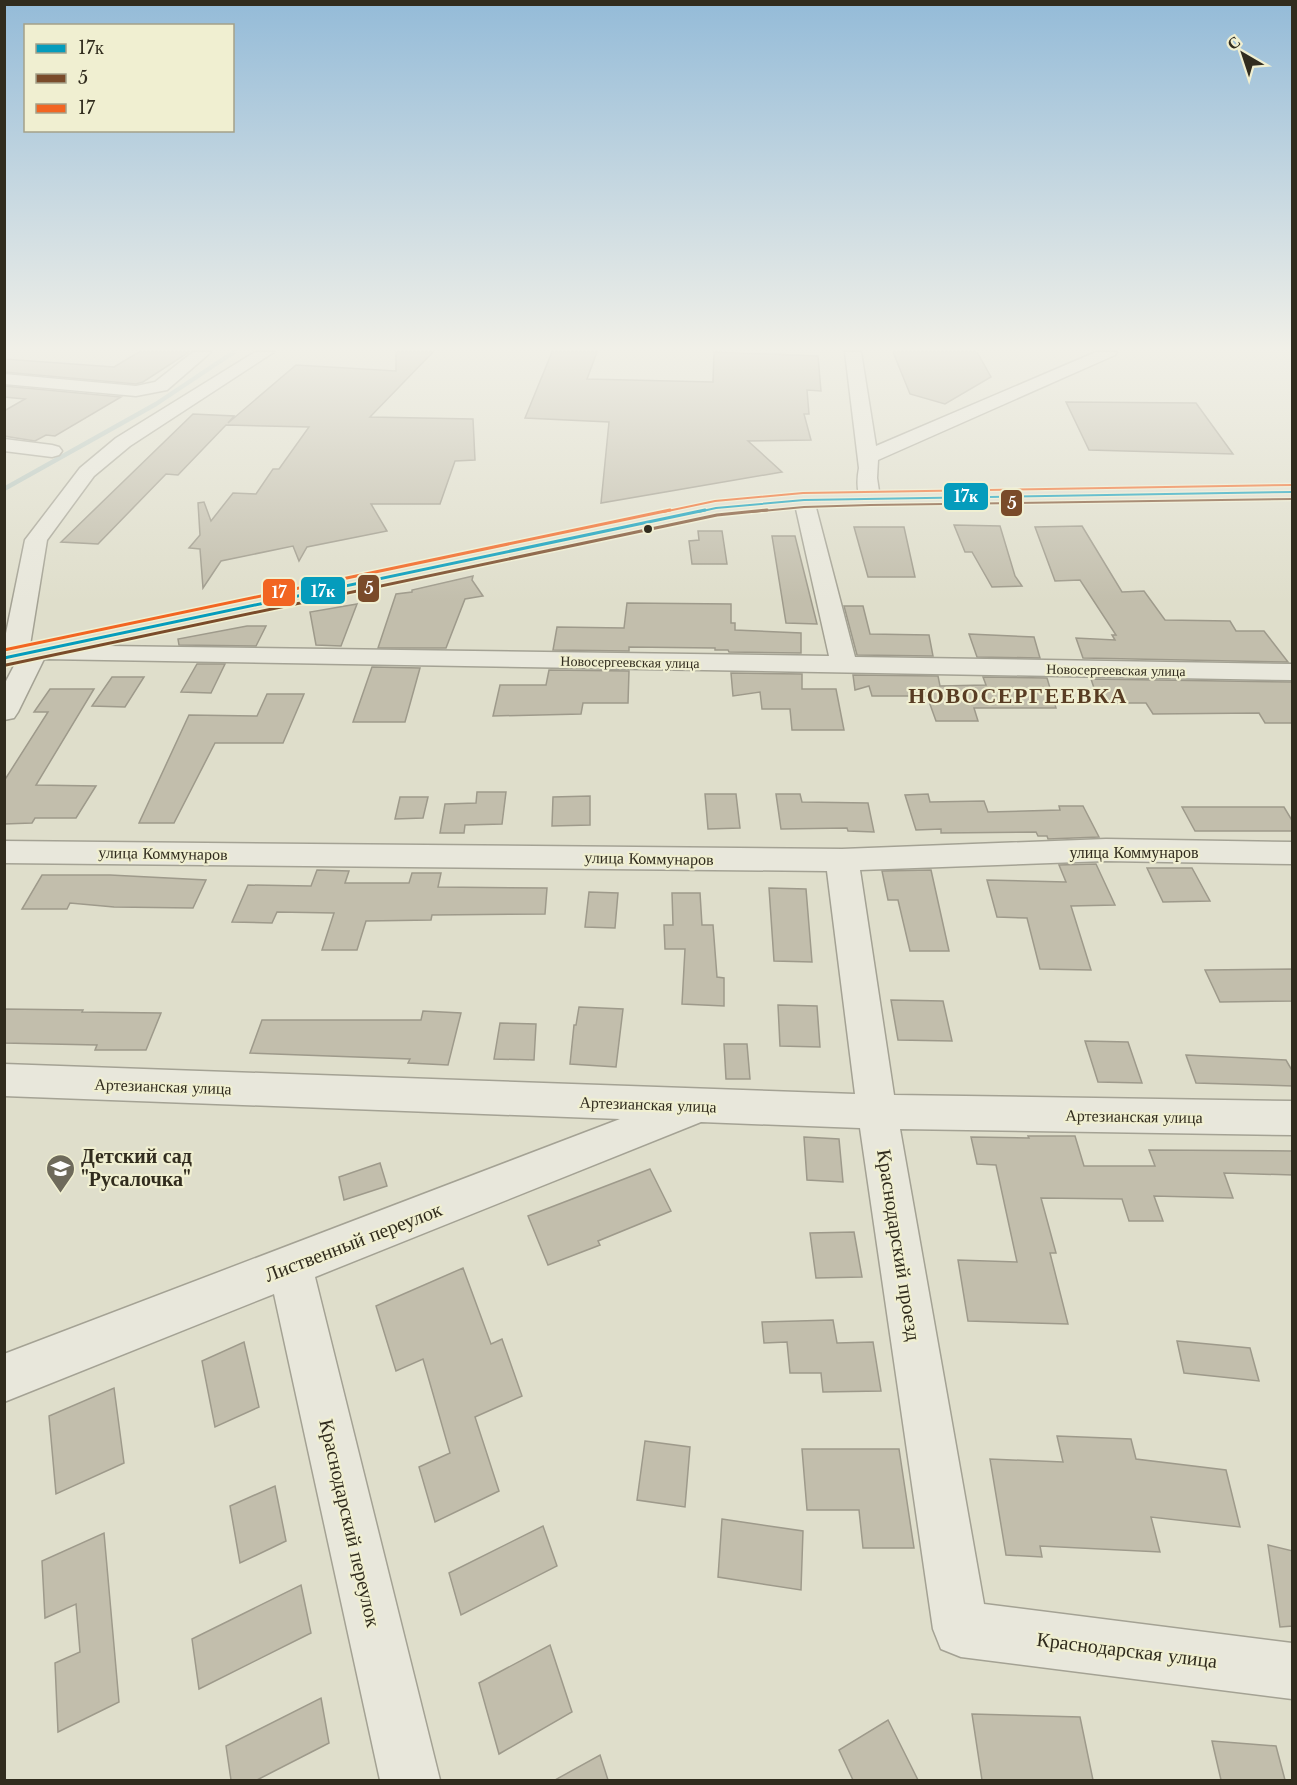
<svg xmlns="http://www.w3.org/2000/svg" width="1297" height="1785" font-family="'Libre Baskerville',serif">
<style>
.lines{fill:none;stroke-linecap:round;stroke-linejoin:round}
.stream{stroke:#b6c6bf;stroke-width:4.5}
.building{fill:#c2beac;stroke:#9e9a8b;stroke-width:1.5}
.minor-casing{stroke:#a4a294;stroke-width:3}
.major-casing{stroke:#8a887b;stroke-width:3}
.minor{fill:#e8e7db;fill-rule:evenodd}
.major{fill:#dfdece;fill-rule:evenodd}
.bus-1-far1-casing{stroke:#f0efd1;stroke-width:4.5}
.bus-1-casing{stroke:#f0efd1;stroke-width:6}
.bus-2-far1-casing{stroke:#f0efd1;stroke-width:4.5}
.bus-2-casing{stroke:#f0efd1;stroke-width:6}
.bus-3-far1-casing{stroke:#f0efd1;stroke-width:4.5}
.bus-3-casing{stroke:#f0efd1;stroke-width:6}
.bus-1-far1{stroke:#059cbc;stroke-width:2}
.bus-1{stroke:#059cbc;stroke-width:3}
.bus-2-far1{stroke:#7a4b2a;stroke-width:2}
.bus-2{stroke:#7a4b2a;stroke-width:3}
.bus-3-far1{stroke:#f26522;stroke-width:2}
.bus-3{stroke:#f26522;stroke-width:3}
.bus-dot{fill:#312c1e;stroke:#f0efd1;stroke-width:2}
.labels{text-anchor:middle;stroke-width:4.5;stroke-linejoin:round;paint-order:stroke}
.far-street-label{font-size:14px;fill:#312c1e;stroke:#f0efd1}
.street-label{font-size:16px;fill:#312c1e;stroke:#f0efd1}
.near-poi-label{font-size:20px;font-weight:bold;fill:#312c1e;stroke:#f0efd1;text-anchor:start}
.near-street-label{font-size:20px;fill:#312c1e;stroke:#f0efd1}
.district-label{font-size:22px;font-weight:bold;letter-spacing:1.5px;fill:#583c23;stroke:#f0efd1}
.line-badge{stroke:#f0efd1;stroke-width:2}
.badge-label{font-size:16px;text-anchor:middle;font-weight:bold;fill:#fff}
</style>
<rect width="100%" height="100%" fill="#dfdecb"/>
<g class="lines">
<path class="stream" d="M4,489L156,404L234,352"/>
</g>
<g class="building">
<path d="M139,352H189L143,382L136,384L4,372V359L114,367Z"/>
<path d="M396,352H433L370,417L473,419L475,460L455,461L440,504H371L387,531L307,547L299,561L293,546L221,561L203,588L200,549L189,548L200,535L198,503L204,502L211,521L233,493L256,494L273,469H279L309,427L226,425L178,475L166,474L98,544L61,542L193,414L234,416L228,423L296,365L396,371Z"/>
<path d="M552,352H597L587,379L713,382L714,352L818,356L821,391L807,390L809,414H804L811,440L748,441L782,472L601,503L609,422L525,418Z"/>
<path d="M893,352H977L991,377L945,404L910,394Z"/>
<path d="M4,386L121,397L55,436L46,435L35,441L4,436V411L25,399L4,397Z"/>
<path d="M1066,402L1196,403L1233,454L1089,450Z"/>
<path d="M954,525L1000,526L1015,576L1022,586L992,587L972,552H965Z"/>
<path d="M1082,526L1122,592L1144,591L1165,620L1230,621L1236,631H1264L1288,662L1083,658L1076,638L1115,640L1112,635H1116L1080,580L1055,581L1035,527Z"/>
<path d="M854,527H904L915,577H868Z"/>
<path d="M698,531H722L727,564H692L689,541L699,540Z"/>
<path d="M772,536H795L817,624L786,623Z"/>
<path d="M473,576L472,580L483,596L465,599L446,648H378L396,594L412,592V590Z"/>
<path d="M627,603L731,604V623H735V630L801,633V653L729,652L728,650H715V648L629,647V651L553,650L557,627L624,628Z"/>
<path d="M357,604L341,646L316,645L310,612Z"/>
<path d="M844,606H863L870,634L929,635L933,656L857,655Z"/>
<path d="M247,626H266L256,646L179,645L178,639Z"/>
<path d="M969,634L1034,637L1040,658L977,657Z"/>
<path d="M197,664H225L211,693L181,692Z"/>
<path d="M372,667L420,668L405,722H353Z"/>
<path d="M549,670L629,671L628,703H583L581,714L493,716L500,685H546Z"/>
<path d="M731,673L802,674V689H836L844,730H792L790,709H762L760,692L733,696Z"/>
<path d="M853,675L938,676L940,686L986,685L983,677L1047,678L1056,708H974L978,721H936L927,696H872L869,686L855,690Z"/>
<path d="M112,677H144L125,707L92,706Z"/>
<path d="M1091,679L1293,682V723H1265L1259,713L1153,714L1146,703H1099Z"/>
<path d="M50,689H94L36,785L96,786L76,818H35L32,823L4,824V781L48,712H34Z"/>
<path d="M267,694H304L283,743H215L174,823H139L189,715L257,716Z"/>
<path d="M477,792H506L502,824L465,825L464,833H440L445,804L476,803Z"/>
<path d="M705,794H736L740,828L708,829Z"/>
<path d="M776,794H800L802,802L868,803L874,832L848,831L847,828L781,829Z"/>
<path d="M928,794L930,802L984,801L988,812L1060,810L1059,806H1083L1099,837L1048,839L1047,836H1038L1036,832L941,833V829L916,830L905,795Z"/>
<path d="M590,796V825L552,826L553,797Z"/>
<path d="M400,797H428L423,818L395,819Z"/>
<path d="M1182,807H1284L1293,822V831H1195Z"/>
<path d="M1096,864L1115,905L1071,906L1091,970L1040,969L1027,918L997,917L987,880L1066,882L1059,865Z"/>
<path d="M1147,868H1192L1210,901L1163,902Z"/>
<path d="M317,870L349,871L345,883H409L412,873H441L438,887L547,888L545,914L432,915L431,920L366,921L357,950H322L334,913L277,912L272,923L232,922L248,885L311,886Z"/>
<path d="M931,870L949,951H910L898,900H888L882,871Z"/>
<path d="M42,875H110L206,880L193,908L114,907L70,903L67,909H22Z"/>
<path d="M769,888L806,889L812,962L774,961Z"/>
<path d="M589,892L618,893L615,928L585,927Z"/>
<path d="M672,893H700L702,925H713L717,977L724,978V1006L682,1004L685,949H665L664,925H673Z"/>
<path d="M1293,969V1001L1220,1002L1205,970Z"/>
<path d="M891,1000L943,1001L952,1041L898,1040Z"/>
<path d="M778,1005L817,1006L820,1047L780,1046Z"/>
<path d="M579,1007L623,1009L616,1067L570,1064L574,1025H576Z"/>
<path d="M4,1009L83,1010L82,1012L161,1013L146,1050H95L97,1045L4,1043Z"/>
<path d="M423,1011L461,1013L448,1065L408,1063L410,1059L250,1053L262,1020H421Z"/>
<path d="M500,1023L536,1024L534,1060L494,1059Z"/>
<path d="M1085,1041L1128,1042L1142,1083L1098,1082Z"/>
<path d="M724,1044H747L750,1079H726Z"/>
<path d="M1186,1055L1286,1060L1293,1072V1086L1196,1083Z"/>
<path d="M1028,1136H1075L1084,1166H1155L1149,1150L1293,1151V1175L1224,1173L1233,1198L1154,1196L1163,1221H1129L1122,1199L1041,1198L1056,1253H1050L1068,1324L968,1321L958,1260L1017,1262L996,1165L977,1164L971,1137L1029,1138Z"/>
<path d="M804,1137L839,1139L843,1182L807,1180Z"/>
<path d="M380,1163L387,1186L344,1200L339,1177Z"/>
<path d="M650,1169L671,1211L598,1241L600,1245L548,1265L528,1216Z"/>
<path d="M854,1232L862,1277L816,1278L810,1233Z"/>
<path d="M463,1268L491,1344L502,1339L522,1396L475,1417L499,1491L435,1522L419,1467L450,1453L423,1359L396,1371L376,1306Z"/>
<path d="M833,1320L837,1343L873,1342L881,1391L823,1392L821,1373H790L787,1342L764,1343L762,1322Z"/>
<path d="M1177,1341L1250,1348L1259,1381L1184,1373Z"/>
<path d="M244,1342L259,1407L215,1427L202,1361Z"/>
<path d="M114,1388L124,1463L56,1494L49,1416Z"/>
<path d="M1057,1436L1131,1439L1136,1459L1226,1470L1240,1527L1151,1517L1160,1552L1040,1546L1042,1557L1006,1555L990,1459L1063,1462Z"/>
<path d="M645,1441L690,1447L685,1507L637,1500Z"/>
<path d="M802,1449H899L914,1548H863L859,1510H807Z"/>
<path d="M275,1486L286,1541L240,1563L230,1506Z"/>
<path d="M722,1519L803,1531L801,1590L718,1577Z"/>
<path d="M543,1526L557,1566L461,1615L449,1573Z"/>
<path d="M104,1533L119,1702L58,1732L55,1663L80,1652L76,1604L45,1618L42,1561Z"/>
<path d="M1268,1545L1293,1551V1626L1280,1627Z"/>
<path d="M301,1585L311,1633L199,1689L192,1639Z"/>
<path d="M550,1645L572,1712L499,1754L479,1683Z"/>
<path d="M321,1698L329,1743L257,1780H231L226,1746Z"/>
<path d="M972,1714L1080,1717L1093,1780H982Z"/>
<path d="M888,1720L918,1780H853L839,1750Z"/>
<path d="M1212,1741L1276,1746L1285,1780H1221Z"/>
<path d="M600,1755L608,1780H555Z"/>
</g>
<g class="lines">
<defs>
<g id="minor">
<path d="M193,352H211L167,390L136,396L4,384V374L136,386L155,382Z"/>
<path d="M255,352H274L130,446L94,476L47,540L30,645L829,656L794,500L797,496L804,494L811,496L814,500L855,657L1292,664V680L44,659L18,712L14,718L4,720V685L16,662L4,658V643L25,540L80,468L116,438Z"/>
<path d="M845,352H861L876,446L1096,352H1117L1115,355L878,460L877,478L880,498L877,502L870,504L863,502C856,493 857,479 859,468Z"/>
<path d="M4,439L52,445L59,447L62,451L59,455L52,457L4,451Z"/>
<path d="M1106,839L1292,842V864L1106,861L860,870L894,1095L1292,1101V1135L900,1129L984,1604L1292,1643V1699L961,1657L941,1649L933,1629L860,1128L701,1122L315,1277L440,1780H380L274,1294L4,1402V1354L620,1119L4,1096V1064L855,1094L827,871L4,863V841L842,849Z"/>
</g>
<path id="major" d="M1292,486V498L870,504L804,506L716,514L4,666V650L716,502L804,494L870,492Z"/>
</defs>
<use href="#minor" class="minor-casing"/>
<use href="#major" class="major-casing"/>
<use href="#minor" class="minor"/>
<use href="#major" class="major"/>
<defs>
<path id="bus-1-far1" d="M698,512L716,508L804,500L1292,492"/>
<path id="bus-1" d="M4,658L705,510"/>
<path id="bus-2-far1" d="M751,512L804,507L870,505L1292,499"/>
<path id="bus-2" d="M6,665L717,515L767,510"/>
<path id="bus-3-far1" d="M663,512L715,501L803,493L1292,485"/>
<path id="bus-3" d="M4,650L670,510"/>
</defs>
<use href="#bus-1-far1" class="bus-1-far1-casing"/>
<use href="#bus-1" class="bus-1-casing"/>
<use href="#bus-2-far1" class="bus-2-far1-casing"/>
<use href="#bus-2" class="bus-2-casing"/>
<use href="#bus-3-far1" class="bus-3-far1-casing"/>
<use href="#bus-3" class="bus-3-casing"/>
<use href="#bus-1-far1" class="bus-1-far1"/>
<use href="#bus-1" class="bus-1"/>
<use href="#bus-2-far1" class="bus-2-far1"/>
<use href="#bus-2" class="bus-2"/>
<use href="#bus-3-far1" class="bus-3-far1"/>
<use href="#bus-3" class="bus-3"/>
</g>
<linearGradient id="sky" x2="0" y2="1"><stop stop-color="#94bbd8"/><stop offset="0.58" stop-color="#f1f0e8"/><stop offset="1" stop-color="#f1f0e8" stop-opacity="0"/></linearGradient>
<rect width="1297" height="602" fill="url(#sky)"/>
<defs>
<symbol id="school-pin" viewBox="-11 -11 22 30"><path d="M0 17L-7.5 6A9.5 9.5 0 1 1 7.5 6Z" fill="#6e6a5b" stroke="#f0efd1"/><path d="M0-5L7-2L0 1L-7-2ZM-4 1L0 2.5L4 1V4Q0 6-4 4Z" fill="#fff"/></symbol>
</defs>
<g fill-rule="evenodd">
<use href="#school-pin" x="44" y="1152" width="33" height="45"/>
</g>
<circle class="bus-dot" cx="648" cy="529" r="5"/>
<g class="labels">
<g class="far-street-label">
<text transform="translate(630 662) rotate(1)" y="5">Новосергеевская улица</text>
<text transform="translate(1116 670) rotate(1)" y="5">Новосергеевская улица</text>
</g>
<g class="street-label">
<text x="1134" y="858">улица Коммунаров</text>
<text transform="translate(163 853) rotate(1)" y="6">улица Коммунаров</text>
<text transform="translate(649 858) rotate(1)" y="6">улица Коммунаров</text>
<text transform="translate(163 1086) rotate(2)" y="6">Артезианская улица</text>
<text transform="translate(648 1104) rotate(2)" y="6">Артезианская улица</text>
<text transform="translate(1134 1116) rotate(1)" y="6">Артезианская улица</text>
</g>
<g class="near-poi-label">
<text x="81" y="1163">Детский сад<tspan x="81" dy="23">"Русалочка"</tspan></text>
</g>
<g class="near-street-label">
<text transform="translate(353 1242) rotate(-21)" y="7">Лиственный переулок</text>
<text transform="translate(899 1245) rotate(81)" y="7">Краснодарский проезд</text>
<text transform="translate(350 1523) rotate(77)" y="7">Краснодарский переулок</text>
<text transform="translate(1127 1650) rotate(7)" y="7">Краснодарская улица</text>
</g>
<g class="district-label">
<text x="1018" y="703">НОВОСЕРГЕЕВКА</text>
</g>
</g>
<g class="line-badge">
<rect x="943" y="482" width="46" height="29" rx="6" fill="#059cbc"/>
<rect x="1000" y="489" width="23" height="28" rx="6" fill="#7a4b2a"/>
<rect x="357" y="574" width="23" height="29" rx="6" fill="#7a4b2a"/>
<rect x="300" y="576" width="46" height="29" rx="6" fill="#059cbc"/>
<rect x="262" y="578" width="34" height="29" rx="6" fill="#f26522"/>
</g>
<g class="badge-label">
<text x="966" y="502">17к</text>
<text x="1012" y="509">5</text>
<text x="369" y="594">5</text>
<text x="323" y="597">17к</text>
<text x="279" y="598">17</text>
</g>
<rect width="1297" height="1785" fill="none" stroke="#312c1e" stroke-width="12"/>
<rect x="24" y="24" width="210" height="108" fill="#f0efd1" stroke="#a4a189" stroke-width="1.5"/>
<rect x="36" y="44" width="30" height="9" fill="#059cbc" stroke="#a4a189" stroke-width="1.5"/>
<text x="78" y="54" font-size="18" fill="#312c1e">17к</text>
<rect x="36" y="74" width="30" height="9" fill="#7a4b2a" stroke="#a4a189" stroke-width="1.5"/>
<text x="78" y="84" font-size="18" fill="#312c1e">5</text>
<rect x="36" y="104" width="30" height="9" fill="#f26522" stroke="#a4a189" stroke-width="1.5"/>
<text x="78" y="114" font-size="18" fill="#312c1e">17</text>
<g transform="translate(1243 54) rotate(321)" stroke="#f0efd1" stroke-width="4.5" paint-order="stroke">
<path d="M0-4.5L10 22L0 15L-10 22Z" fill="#312c1e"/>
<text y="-9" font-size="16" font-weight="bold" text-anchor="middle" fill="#312c1e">С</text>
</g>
</svg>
